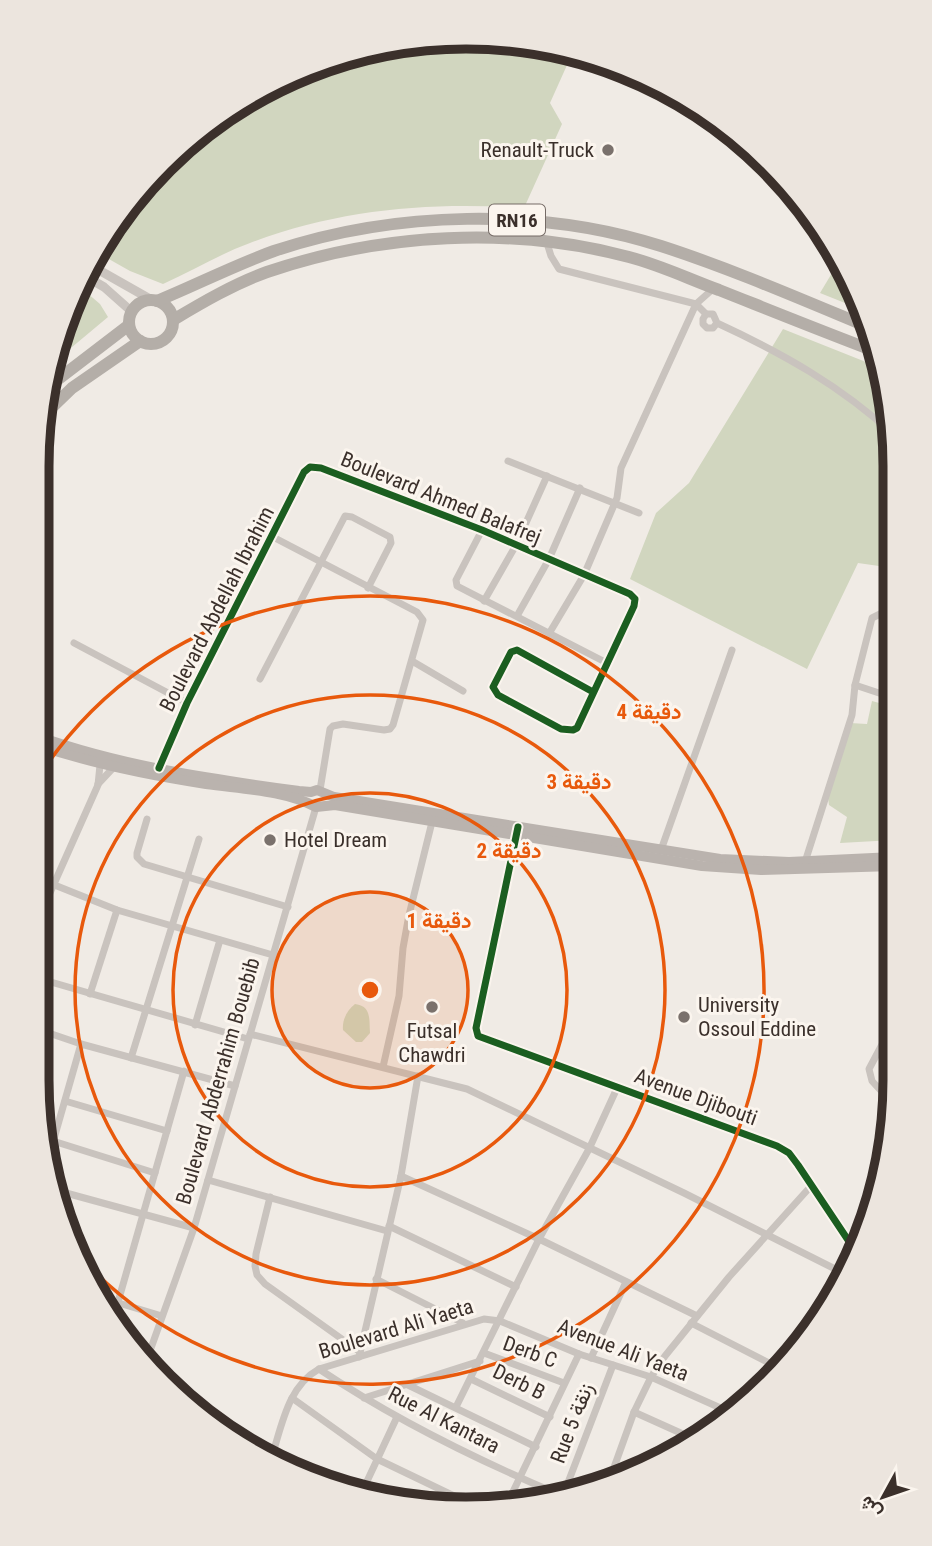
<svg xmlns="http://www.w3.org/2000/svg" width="932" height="1546" font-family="'Roboto Condensed',Vazirmatn,sans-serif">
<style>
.green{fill:#d1d6bf}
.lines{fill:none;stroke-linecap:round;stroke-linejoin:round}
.minor{stroke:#c9c3be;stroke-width:7}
.tertiary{stroke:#c9c3be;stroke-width:9}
.secondary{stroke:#bab3ae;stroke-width:10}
.trunk{stroke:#b4aea8;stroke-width:12}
.cycleway-casing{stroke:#fbf5ee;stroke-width:11}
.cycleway{stroke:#1b5e20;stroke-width:7}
.ring{fill:none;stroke:#e8590c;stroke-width:3.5}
.poi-dot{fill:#7a716c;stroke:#fbf5ee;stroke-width:2.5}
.labels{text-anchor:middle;stroke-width:6;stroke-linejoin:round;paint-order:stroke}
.shield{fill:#fbf5ee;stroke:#756b66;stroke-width:2}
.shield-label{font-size:19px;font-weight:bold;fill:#3b302b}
.poi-label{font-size:21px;fill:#3b302b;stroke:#fbf5ee;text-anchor:start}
.street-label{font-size:21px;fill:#3b302b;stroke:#fbf5ee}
.rim{fill:none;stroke:#3b302b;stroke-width:9}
.centre{fill:#e8590c;stroke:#fbf5ee;stroke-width:3.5}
.ring-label{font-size:21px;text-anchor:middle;font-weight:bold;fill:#e8590c;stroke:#fbf5ee;stroke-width:6;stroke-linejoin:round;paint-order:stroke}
</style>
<rect width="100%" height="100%" fill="#f0ebe5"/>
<g class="green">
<path d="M383,45H550L572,54L550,103L562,124L524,208C429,202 340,209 250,243C220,254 192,271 163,284L130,271L107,258L86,292L100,304L108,317L53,363L60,328L109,227L228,109Z"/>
<path d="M841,258L865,311L820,293Z"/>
<path d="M783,329L881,368L894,438V573L879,566L858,563L807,669L630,579L656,513L689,483Z"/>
<path d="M872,701L890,706L883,730L894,737V840L840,843L847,817L829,805L827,791L850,723L867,724Z"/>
<path d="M355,1004C372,1006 369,1020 370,1033L362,1042H356L343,1030C342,1020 347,1010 355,1004Z"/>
</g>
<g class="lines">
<g class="minor">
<path d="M547,243L551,256L559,269L696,304L706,314"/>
<path d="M717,323L713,328H707L703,324V319L706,314H713L717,323C782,353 841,386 894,435"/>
<path d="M508,461L639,513"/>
<path d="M482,530L456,580L457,586L607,663"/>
<path d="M273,537L417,612L423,620L393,725L390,729L384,730L343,724L333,726L330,729L320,790"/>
<path d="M484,601L516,545L547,476"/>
<path d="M517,616L549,559L580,488"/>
<path d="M550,632L584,575L617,498L621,468L696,304L714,288"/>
<path d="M74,643L187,703"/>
<path d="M412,661L463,691"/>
<path d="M260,679L345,516L352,517L390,537L391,543L368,588"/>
<path d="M855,685L894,698"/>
<path d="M159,768L187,703L304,472L310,467L321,468L482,530L630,594L635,599L634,606L577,728L573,730L561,729L498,695L493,687L511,652L517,650L593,692"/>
<path d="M98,784L113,768"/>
<path d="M147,819L137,853V857L144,864L288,907"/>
<path d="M517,833L476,1028L478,1036L777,1146L789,1153L798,1165L856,1252L852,1259"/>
<path d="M661,850L732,650"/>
<path d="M805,862L852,715L855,685L872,618L880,614L894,619"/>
<path d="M37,878L117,910L273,955"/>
<path d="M37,922L98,785L100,765"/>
<path d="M37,978L248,1039"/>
<path d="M90,994L117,910"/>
<path d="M894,1022L869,1069L872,1081L894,1105"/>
<path d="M195,1025L220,940"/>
<path d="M37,1029L81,1044L235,1086"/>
<path d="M250,1034L467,1089L684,1193L845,1274"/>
<path d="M131,1058L199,839"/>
<path d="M383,1067L399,996L403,948L409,915L432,822"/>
<path d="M882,1090L894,1079"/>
<path d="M65,1101L167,1131"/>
<path d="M53,1141L155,1173"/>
<path d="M49,1156L81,1044"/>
<path d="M401,1176L539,1239L697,1316"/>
<path d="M208,1180L387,1231"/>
<path d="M879,1185L878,1172L883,1165"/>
<path d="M55,1190L194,1228"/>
<path d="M270,1197L256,1254L255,1266L257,1275L265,1284L360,1352"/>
<path d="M389,1226L516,1287"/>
<path d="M376,1279L463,1323"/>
<path d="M102,1298L162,1316"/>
<path d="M118,1302L184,1071"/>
<path d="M691,1323L777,1367"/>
<path d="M819,1323L845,1275"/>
<path d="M484,1353L564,1383"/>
<path d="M359,1357L401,1176L418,1076"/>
<path d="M591,1358L626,1282"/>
<path d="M146,1362L194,1228L316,807"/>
<path d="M319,1369C394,1419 475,1459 558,1494"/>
<path d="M471,1379L550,1417"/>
<path d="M408,1385L536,1447"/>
<path d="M292,1398L377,1459L477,1507"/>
<path d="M364,1398L480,1361"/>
<path d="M456,1407L539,1239L589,1149L618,1086"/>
<path d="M634,1412L694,1439"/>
<path d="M272,1456C282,1425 288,1386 319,1369L484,1319L500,1321L579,1354L651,1377L734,1414"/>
<path d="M612,1473L622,1477"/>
<path d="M608,1484L634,1412L651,1377L665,1356L729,1277L811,1186"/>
<path d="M362,1492L397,1417"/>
<path d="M564,1493L613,1365"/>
<path d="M508,1502L579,1354"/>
</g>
<g class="tertiary">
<path d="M90,265L150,299"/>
<path d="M85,276L104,287L131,311"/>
<path d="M315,1479L341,1489"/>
</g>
<g class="secondary">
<path d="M37,736C121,766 210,779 299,791L311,792L317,790L334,797L720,859L789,862L894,857"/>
<path d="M37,745C93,764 148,775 206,784C241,789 285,790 316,807L335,805L702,866L761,870L894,866"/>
</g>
<g class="trunk">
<circle cx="151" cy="322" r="22"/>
<path d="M157,301C196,285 235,265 274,251C394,211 540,207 661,246C732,269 803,300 873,329"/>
<path d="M173,320C203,302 234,284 267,272C382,233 512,226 629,257C660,265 689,279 719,290C772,311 824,332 877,352"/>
<path d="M48,387L129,325"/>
<path d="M42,417L72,388L140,341"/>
</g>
<defs>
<g id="cycleway">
<path d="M159,768L187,703L304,472L310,467L321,468L482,530L630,594L635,599L634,606L577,728L573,730L561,729L498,695L493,687L511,652L517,650L593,692"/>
<path d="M518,827L476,1028L478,1036L777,1146L789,1153L798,1165L856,1252L852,1259"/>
</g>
</defs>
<use href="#cycleway" class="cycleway-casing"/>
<use href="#cycleway" class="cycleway"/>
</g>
<circle cx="370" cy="990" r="98" fill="#e8590c" fill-opacity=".12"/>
<g class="ring">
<circle cx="370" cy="990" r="98"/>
<circle cx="370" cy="990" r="197"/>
<circle cx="370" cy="990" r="295"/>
<path d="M38 778A394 394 0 1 1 82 1259"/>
</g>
<g class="poi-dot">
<circle cx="608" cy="150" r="7"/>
<circle cx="270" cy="840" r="7"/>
<circle cx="432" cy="1007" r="7"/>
<circle cx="684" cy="1017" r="7"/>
</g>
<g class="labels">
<rect class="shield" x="489" y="204.5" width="56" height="31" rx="5"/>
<g class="shield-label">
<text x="517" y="227">RN16</text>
</g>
<g class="poi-label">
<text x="594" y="157" text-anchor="end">Renault-Truck</text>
<text x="284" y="847">Hotel Dream</text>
<text x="698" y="1012">University<tspan x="698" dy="24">Ossoul Eddine</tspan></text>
<text x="432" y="1038" text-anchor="middle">Futsal<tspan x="432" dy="24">Chawdri</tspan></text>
</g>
<g class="street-label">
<text transform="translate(441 498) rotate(22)" y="7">Boulevard Ahmed Balafrej</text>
<text transform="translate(217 609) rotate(-63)" y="7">Boulevard Abdellah Ibrahim</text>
<text transform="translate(218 1081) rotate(-74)" y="7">Boulevard Abderrahim Bouebib</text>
<text transform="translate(696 1097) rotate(20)" y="7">Avenue Djibouti</text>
<text transform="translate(396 1329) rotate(-17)" y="7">Boulevard Ali Yaeta</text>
<text transform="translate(623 1350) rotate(21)" y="7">Avenue Ali Yaeta</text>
<text transform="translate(530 1352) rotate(20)" y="7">Derb C</text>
<text transform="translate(519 1382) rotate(26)" y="7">Derb B</text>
<text transform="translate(444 1420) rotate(27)" y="7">Rue Al Kantara</text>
<text transform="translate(572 1423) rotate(-69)" y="7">Rue 5 زنقة</text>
</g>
</g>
<path d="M0 0H932V1546H0ZM466 49H466A417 417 0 0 1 883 466V1080A417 417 0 0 1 466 1497H466A417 417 0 0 1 49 1080V466A417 417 0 0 1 466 49Z" fill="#ece5de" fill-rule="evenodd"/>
<path class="rim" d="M466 49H466A417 417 0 0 1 883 466V1080A417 417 0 0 1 466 1497H466A417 417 0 0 1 49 1080V466A417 417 0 0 1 466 49Z"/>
<circle cx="370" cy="990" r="10" class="centre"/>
<g class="ring-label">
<text x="649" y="719">4 دقيقة</text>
<text x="579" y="789">3 دقيقة</text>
<text x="509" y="858">2 دقيقة</text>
<text x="439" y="928">1 دقيقة</text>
</g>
<g transform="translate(883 1497) rotate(230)" stroke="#fbf5ee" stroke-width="5" paint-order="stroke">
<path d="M0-5L12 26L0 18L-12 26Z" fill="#3b302b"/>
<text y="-10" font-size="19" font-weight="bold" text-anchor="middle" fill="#3b302b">ش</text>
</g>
</svg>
